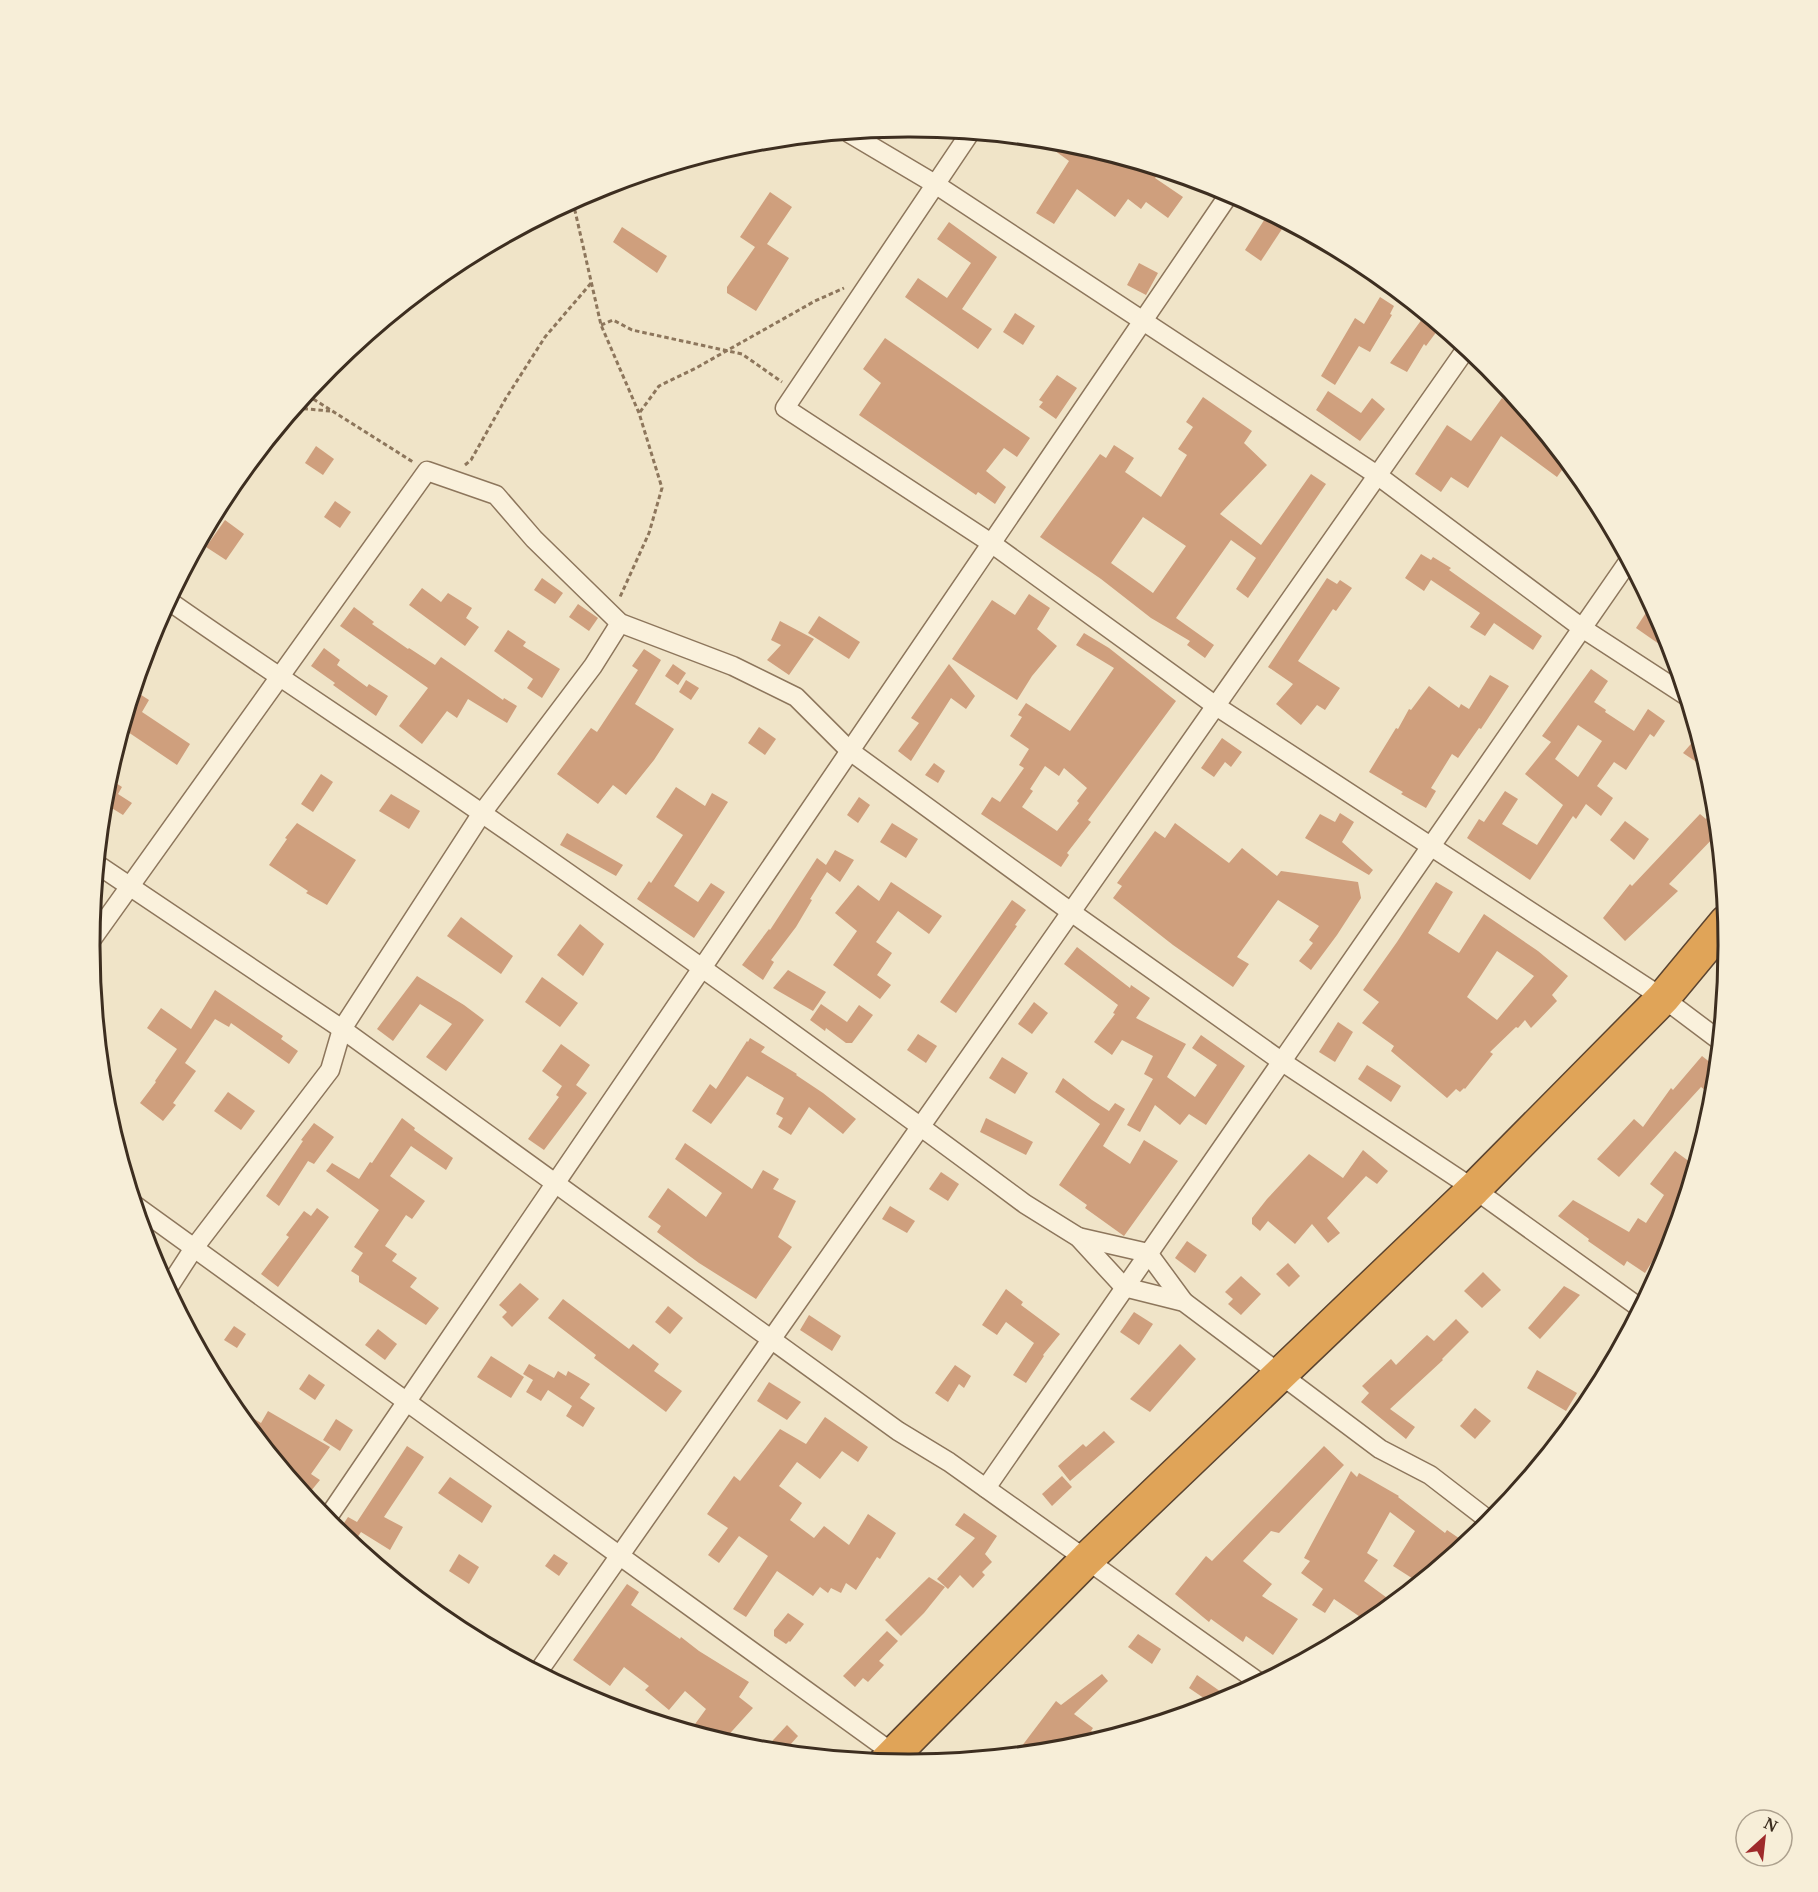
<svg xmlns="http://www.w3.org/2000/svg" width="1818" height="1892" font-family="'Noto Serif',serif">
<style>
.building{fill:#cf9f7d;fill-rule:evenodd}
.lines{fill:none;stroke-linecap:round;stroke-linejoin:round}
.street-casing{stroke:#8d765c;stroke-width:21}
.highway-casing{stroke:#5b4430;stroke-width:36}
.path{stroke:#8d765c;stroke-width:3;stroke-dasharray:4.5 3;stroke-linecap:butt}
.street{stroke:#faf1dc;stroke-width:18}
.highway{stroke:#e0a458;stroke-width:33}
.rim{fill:none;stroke:#3d2e20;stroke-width:3}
</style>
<rect width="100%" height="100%" fill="#f0e4c8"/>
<g class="building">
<path d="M1040,140L1069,143L1161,171L1155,178L1183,197L1168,218L1146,202L1141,209L1128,199L1115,217L1077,189L1054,224L1036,213L1069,161Z"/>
<path d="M770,192L792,207L767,244L789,258L756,311L727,293V287L755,247L740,237Z"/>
<path d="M1268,214L1286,223L1261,261L1245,250Z"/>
<path d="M949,222L997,257L962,309L992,329L978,349L905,297L918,278L947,298L971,263L937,239Z"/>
<path d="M622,227L667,256L657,273L613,242Z"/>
<path d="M1139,263L1158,273L1146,295L1127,285Z"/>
<path d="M1380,297L1394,306L1390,314L1392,315L1370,352L1359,346L1335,385L1321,376L1355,318L1364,324Z"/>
<path d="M1015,313L1035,326L1023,345L1003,332Z"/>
<path d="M1425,315L1440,327L1426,346L1424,344L1407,372L1390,363Z"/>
<path d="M885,338L1030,438L1017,457L1004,448L986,471L1006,487L995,504L978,492L976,495L859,415L881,383L863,369Z"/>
<path d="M1057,375L1077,388L1056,419L1039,407L1043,402L1039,400Z"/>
<path d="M1328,391L1361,413L1372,398L1385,409L1360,441L1316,410Z"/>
<path d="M1512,396L1567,463L1557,477L1501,436L1468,488L1451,477L1441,492L1415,474L1447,425L1471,441L1502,398L1507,402Z"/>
<path d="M1203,397L1252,431L1244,443L1267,465L1220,514L1261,545L1311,474L1326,484L1248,598L1236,589L1256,558L1231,540L1176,618L1214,645L1205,658L1187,645L1190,641L1151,618L1101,579L1040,537L1100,454L1106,458L1114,445L1134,458L1125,472L1161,497L1187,455L1178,449L1193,427L1186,422ZM1143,517L1186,546L1153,593L1111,563Z"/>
<path d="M316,446L334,459L323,475L305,463Z"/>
<path d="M335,501L351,512L340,528L324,517Z"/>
<path d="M225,520L244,534L226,560L206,547Z"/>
<path d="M1421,554L1431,560L1433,557L1451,568L1449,570L1542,636L1533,650L1494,623L1485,636L1470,627L1480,613L1431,580L1424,591L1405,578Z"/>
<path d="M542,578L563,593L555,604L534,590Z"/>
<path d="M1327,578L1337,584L1340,580L1352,588L1336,611L1333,609L1298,661L1340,688L1325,710L1317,705L1301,725L1276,704L1293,684L1268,667Z"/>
<path d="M422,588L441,602L448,593L472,608L466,618L479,627L465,646L409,605Z"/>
<path d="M1029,594L1050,608L1037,629L1057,646L1032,676L1017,700L952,659L992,600L1015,615Z"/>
<path d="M578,604L598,618L589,631L569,617Z"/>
<path d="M1651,605L1666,633L1672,653L1636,628Z"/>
<path d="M354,607L374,622L372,624L408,649L409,648L435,665L441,657L503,700L504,698L517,706L507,723L468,699L457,718L447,711L422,744L399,726L428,688L340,626Z"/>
<path d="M819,616L860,642L849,659L808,633Z"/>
<path d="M780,621L814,639L789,675L767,660L781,645L771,640Z"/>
<path d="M508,630L526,642L523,646L560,669L542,698L527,688L533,679L494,651Z"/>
<path d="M1084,633L1109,648L1176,701L1088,820L1091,822L1067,853L1069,855L1061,867L981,814L992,797L1000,802L1024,768L1019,765L1029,749L1010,736L1022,717L1018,715L1026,703L1070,731L1114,668L1076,645ZM1045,766L1059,776L1064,768L1087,788L1077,801L1079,803L1057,831L1022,807L1033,791L1030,789Z"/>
<path d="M324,648L340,660L337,665L367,687L369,684L388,696L376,716L333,685L335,683L311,666Z"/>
<path d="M644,649L661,660L635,704L674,729L654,760L626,795L613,785L598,804L557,774L591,728L597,732L638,670L632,666Z"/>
<path d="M673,664L686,673L678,685L665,676Z"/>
<path d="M949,664L975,696L966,709L951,698L911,761L898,751L919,723L911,718Z"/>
<path d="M1591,669L1608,681L1594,702L1606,710L1605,712L1634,731L1648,709L1665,721L1654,737L1650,734L1626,770L1614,762L1597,786L1613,798L1601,816L1586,804L1576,819L1573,816L1530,880L1467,838L1479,819L1484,822L1505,791L1518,799L1502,824L1537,845L1563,805L1525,774L1551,742L1542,736ZM1578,725L1602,741L1578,777L1555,759Z"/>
<path d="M1490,675L1509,686L1481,729L1479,728L1458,758L1452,754L1431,788L1436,791L1426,808L1401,794L1403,792L1369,772L1396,728L1398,729L1409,709L1411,710L1429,686L1459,708L1461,704L1469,709Z"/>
<path d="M686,680L699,688L691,700L679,692Z"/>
<path d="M135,691L149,700L142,712L190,744L177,765L128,732L124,738L121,737Z"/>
<path d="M759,727L776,739L765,755L748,743Z"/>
<path d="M1697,737L1701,750L1707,769L1683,753Z"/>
<path d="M1222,738L1242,752L1231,767L1225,762L1214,777L1201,768Z"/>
<path d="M934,763L945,771L938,783L925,775Z"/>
<path d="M321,774L333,782L313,812L301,804Z"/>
<path d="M108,778L122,787L118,794L132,803L123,815L110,807L102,820Z"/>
<path d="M676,787L705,806L712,793L728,802L674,886L698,902L711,883L725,892L694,938L637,899L649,881L651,883L683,835L656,817Z"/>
<path d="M391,794L420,811L409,829L379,811Z"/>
<path d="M859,797L870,805L858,823L847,815Z"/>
<path d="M1714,807L1717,834L1669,884L1678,891L1625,941L1603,918L1630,884L1632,886L1700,814L1706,819Z"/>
<path d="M1340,813L1354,822L1342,842L1373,870L1369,875L1305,838L1320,814L1335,822Z"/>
<path d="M1625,821L1649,839L1634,860L1610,840Z"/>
<path d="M297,823L356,860L327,905L306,893L308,891L269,865L287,839L285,838Z"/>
<path d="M892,823L918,839L906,858L880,842Z"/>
<path d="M1175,823L1229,863L1242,848L1277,876L1281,871L1358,882L1361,898L1337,935L1311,970L1299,961L1313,943L1309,940L1319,926L1278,900L1237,957L1249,964L1233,987L1173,945L1113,898L1122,886L1117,883L1155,831L1165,838Z"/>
<path d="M567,833L623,865L616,876L560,845Z"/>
<path d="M835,850L854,860L840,882L827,872L810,899L812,900L796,927L771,960L774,962L763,980L742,965L769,929L770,930L817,858L826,865Z"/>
<path d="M891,882L942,916L929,934L898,911L876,942L892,953L877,975L891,985L880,999L833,965L857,931L835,913L858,885L879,901Z"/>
<path d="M1436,882L1453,892L1428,933L1459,953L1484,914L1538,951L1568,976L1552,995L1557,1001L1531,1028L1525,1020L1518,1028L1516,1027L1490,1052L1493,1054L1465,1089L1464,1088L1460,1092L1456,1089L1447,1098L1391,1051L1394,1046L1362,1023L1379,1002L1363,990L1397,942ZM1497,951L1534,976L1497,1020L1467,997Z"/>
<path d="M1012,900L1026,910L1015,925L1017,926L956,1013L940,1002Z"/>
<path d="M461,917L513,956L501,974L447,936Z"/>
<path d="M580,924L604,944L583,976L557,955Z"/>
<path d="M1077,947L1130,988L1131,985L1150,998L1136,1018L1186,1044L1167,1077L1195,1097L1217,1065L1192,1048L1201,1035L1245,1066L1206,1125L1189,1114L1180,1125L1155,1105L1140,1132L1127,1125L1153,1079L1144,1074L1153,1056L1122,1040L1112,1055L1094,1042L1115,1014L1113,1013L1118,1005L1064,964Z"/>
<path d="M788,970L826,992L813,1011L773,988Z"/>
<path d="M417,976L464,1005L484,1020L446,1071L426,1057L452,1024L420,1004L393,1041L377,1029Z"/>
<path d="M542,977L578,1003L560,1027L525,1002Z"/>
<path d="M215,990L283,1036L281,1039L298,1051L289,1064L231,1023L229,1027L215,1019L185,1063L196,1071L173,1103L176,1105L163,1121L140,1103L156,1082L155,1081L177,1049L147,1028L161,1008L191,1029Z"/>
<path d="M1034,1002L1048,1013L1032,1034L1018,1024Z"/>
<path d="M821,1004L847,1022L859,1005L873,1015L852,1043H846L826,1028L825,1031L810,1020Z"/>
<path d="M1338,1022L1353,1032L1335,1062L1319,1052Z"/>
<path d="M918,1034L937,1046L926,1063L907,1050Z"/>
<path d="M750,1038L765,1047L761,1052L797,1074L796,1075L823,1093L856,1119L843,1134L809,1107L791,1135L778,1127L783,1118L776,1114L784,1098L747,1076L711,1124L692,1111L710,1084L716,1089L747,1041L748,1042Z"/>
<path d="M561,1044L590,1065L576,1085L587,1093L544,1150L528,1139L559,1097L556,1095L562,1086L542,1071Z"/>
<path d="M1702,1056L1716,1067L1713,1096L1701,1087L1619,1177L1597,1159L1634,1119L1643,1127L1671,1088L1673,1090Z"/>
<path d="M1002,1057L1028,1073L1015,1094L989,1078Z"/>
<path d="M1367,1065L1401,1086L1391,1102L1358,1079Z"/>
<path d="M1063,1078L1092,1100L1109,1111L1115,1103L1125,1109L1103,1146L1130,1164L1144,1140L1178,1161L1124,1236L1085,1208L1087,1205L1059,1185L1100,1124L1055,1092Z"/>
<path d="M228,1092L255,1111L241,1130L214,1111Z"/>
<path d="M402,1118L415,1128L414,1130L453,1158L446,1170L411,1146L390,1176L425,1201L412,1219L406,1215L385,1246L397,1254L392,1261L417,1278L410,1287L439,1308L426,1325L359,1282V1276L351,1271L363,1253L354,1247L379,1210L326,1171L332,1163L359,1179L370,1162L372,1163Z"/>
<path d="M986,1118L1033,1142L1026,1155L980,1132Z"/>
<path d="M314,1123L334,1137L314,1164L308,1161L279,1206L266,1196L303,1141L301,1140Z"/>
<path d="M685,1143L752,1189L763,1170L779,1179L773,1189L796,1201L778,1237L792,1247L756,1299L699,1263L657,1232L661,1226L648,1217L668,1188L706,1217L722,1193L675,1159Z"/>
<path d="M1363,1150L1388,1171L1377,1184L1366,1176L1327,1218L1340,1233L1328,1243L1312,1224L1295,1244L1268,1221L1260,1231L1252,1224V1218L1267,1199L1309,1154L1343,1178Z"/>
<path d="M1675,1151L1694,1165L1668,1253L1660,1249L1645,1273L1627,1261L1624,1266L1588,1241L1589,1239L1558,1216L1573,1200L1629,1232L1638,1218L1646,1223L1664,1195L1650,1184Z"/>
<path d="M941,1172L959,1184L948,1201L929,1189Z"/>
<path d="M890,1206L915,1221L907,1233L882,1219Z"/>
<path d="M317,1208L329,1217L278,1287L261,1274L289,1237L286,1235L304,1211L311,1216Z"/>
<path d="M1187,1241L1207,1255L1195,1273L1175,1258Z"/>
<path d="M1288,1263L1300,1276L1289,1287L1276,1274Z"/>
<path d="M1483,1272L1501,1290L1482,1308L1464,1291Z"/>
<path d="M1241,1276L1261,1294L1241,1315L1228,1304L1233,1299L1225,1292Z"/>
<path d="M520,1283L539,1299L512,1327L502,1317L507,1312L499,1305Z"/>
<path d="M1564,1286L1580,1295L1540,1339L1528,1328Z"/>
<path d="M1006,1289L1023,1302L1021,1305L1060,1334L1043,1355L1044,1356L1026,1383L1013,1375L1034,1343L1006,1322L997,1335L982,1325Z"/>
<path d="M563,1299L629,1349L633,1344L659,1364L654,1371L682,1391L666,1412L594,1358L596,1355L548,1318Z"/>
<path d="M668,1306L683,1318L670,1334L655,1322Z"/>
<path d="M1134,1312L1153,1324L1139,1345L1120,1332Z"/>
<path d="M809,1315L841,1336L832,1351L800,1330Z"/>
<path d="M1456,1319L1469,1332L1442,1359L1443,1360L1390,1409L1415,1427L1406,1439L1361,1402L1369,1393L1370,1394L1362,1386L1391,1359L1396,1365L1427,1335L1434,1341Z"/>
<path d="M234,1326L246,1334L237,1348L224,1340Z"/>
<path d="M378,1329L397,1344L385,1360L365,1345Z"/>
<path d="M1180,1344L1196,1359L1150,1412L1130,1399Z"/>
<path d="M491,1356L524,1377L511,1398L477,1377Z"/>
<path d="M529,1364L554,1378L558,1371L566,1376L568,1371L590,1384L580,1398L595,1408L583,1427L566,1416L572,1406L548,1390L541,1401L526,1392L533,1380L523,1374Z"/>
<path d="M955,1365L971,1376L964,1388L959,1384L948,1402L935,1393Z"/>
<path d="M1537,1370L1577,1393L1566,1411L1527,1388Z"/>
<path d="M309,1374L325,1385L315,1400L299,1389Z"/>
<path d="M769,1382L801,1402L787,1420L757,1401Z"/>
<path d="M237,1408L261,1423L268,1411L330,1447L311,1474L320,1480L306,1497L235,1410Z"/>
<path d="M1475,1408L1491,1421L1475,1439L1460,1426Z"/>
<path d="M825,1417L868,1447L858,1462L842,1451L820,1479L797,1462L779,1486L802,1503L790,1520L814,1538L824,1526L849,1545L868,1514L896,1533L880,1559L877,1557L856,1590L846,1583L841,1593L831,1588L828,1593L820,1587L813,1596L777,1571L746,1617L733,1609L768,1556L739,1536L719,1563L708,1555L728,1528L707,1514L734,1476L740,1481L780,1429L806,1444Z"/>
<path d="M336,1419L353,1430L340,1451L323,1440Z"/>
<path d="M1104,1431L1115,1442L1070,1481L1058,1466L1083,1444L1086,1447Z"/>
<path d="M407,1446L424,1457L384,1517L403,1527L390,1550L361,1532L353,1544L338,1532L348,1517L357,1522Z"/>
<path d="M1324,1446L1344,1465L1279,1533L1271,1531L1243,1561L1272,1584L1262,1596L1298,1619L1273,1655L1246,1636L1243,1642L1211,1619L1209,1622L1175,1594L1206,1556L1212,1561Z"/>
<path d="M1351,1471L1357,1477L1359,1473L1399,1496L1398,1497L1445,1533L1447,1530L1466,1543L1418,1582L1393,1566L1415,1531L1390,1512L1367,1553L1378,1560L1364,1581L1394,1603L1369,1623L1334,1599L1325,1613L1312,1605L1323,1589L1301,1573L1310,1561L1304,1558Z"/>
<path d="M1062,1476L1072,1487L1052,1506L1042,1494Z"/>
<path d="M450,1477L492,1506L482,1523L438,1493Z"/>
<path d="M964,1513L997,1536L985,1554L992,1562L982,1572L985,1575L973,1588L960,1575L948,1589L937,1579L975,1538L955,1525Z"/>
<path d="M459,1554L479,1567L469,1584L449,1571Z"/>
<path d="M554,1554L568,1563L559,1576L545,1566Z"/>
<path d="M929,1577L945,1587L924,1613L901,1636L885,1620Z"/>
<path d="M627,1584L639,1592L631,1605L680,1639L681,1637L699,1651L749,1682L739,1697L753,1708L723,1741L690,1731L706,1709L685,1691L669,1710L645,1690L649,1686L624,1667L610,1686L573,1660Z"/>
<path d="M788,1613L804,1624L790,1642L789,1641L786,1644L774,1636V1630Z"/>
<path d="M887,1631L898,1641L879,1661L884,1665L868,1682L863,1678L855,1687L843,1676Z"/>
<path d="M1138,1634L1161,1649L1152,1664L1128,1647Z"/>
<path d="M1102,1674L1108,1681L1074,1714L1093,1728L1091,1731L1104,1739L1068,1749L1015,1755L1056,1701L1061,1705Z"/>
<path d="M1197,1675L1224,1694L1217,1704L1214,1705L1189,1688Z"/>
<path d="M787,1725L798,1736L783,1753L763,1751Z"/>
</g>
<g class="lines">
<defs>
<g id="street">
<path d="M849,133L935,184L1377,475L1582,628L1685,695"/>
<path d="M970,133L785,408L991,543L1216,706L1663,998L1719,1040"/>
<path d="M169,601C273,674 379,742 483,814C666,940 846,1071 1025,1204L1078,1237L1124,1287L1184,1302L1380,1449L1430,1475L1491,1522"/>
<path d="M98,865L342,1029L898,1431L949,1462L1260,1683"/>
<path d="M90,942L427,471L496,495L534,539L620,623L733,666L796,697L850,751L1071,912L1281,1061L1474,1189L1640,1308"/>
<path d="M136,1206C390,1387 641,1572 894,1754"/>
<path d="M1078,1237L1148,1253L1184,1302"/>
<path d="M168,1288L194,1248L330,1070L342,1029L482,813L593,666L620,623"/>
<path d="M986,1488L1628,562"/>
<path d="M326,1520L1230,193"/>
<path d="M538,1672L1466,349"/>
</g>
<path id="highway" d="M885,1763L1087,1559L1474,1189L1663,998L1726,922"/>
</defs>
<use href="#street" class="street-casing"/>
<use href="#highway" class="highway-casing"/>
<g class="path">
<path d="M573,202L601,325L639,413L662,488L649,533L620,597"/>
<path d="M601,325L613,320L632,330L742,354L782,382"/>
<path d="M307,395L413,462"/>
<path d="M296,408L330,411"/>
<path d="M640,412L659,386L696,368L815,301L844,288"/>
<path d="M465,465L471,460L506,398L545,337L592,282"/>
</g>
<use href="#street" class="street"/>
<use href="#highway" class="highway"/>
</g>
<path d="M0 0H1818V1892H0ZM908 137H910A808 808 0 0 1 1718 945V946A808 808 0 0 1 910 1754H908A808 808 0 0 1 100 946V945A808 808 0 0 1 908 137Z" fill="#f7eed8" fill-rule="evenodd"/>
<path class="rim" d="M908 137H910A808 808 0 0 1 1718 945V946A808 808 0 0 1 910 1754H908A808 808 0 0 1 100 946V945A808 808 0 0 1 908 137Z"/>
<g transform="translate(1764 1838) rotate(27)"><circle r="28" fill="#f7eed8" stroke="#ada18e" stroke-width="1.5"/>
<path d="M0-4.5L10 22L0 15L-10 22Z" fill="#9e2a2b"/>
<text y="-9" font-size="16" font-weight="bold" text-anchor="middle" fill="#3d2e20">N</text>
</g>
</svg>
